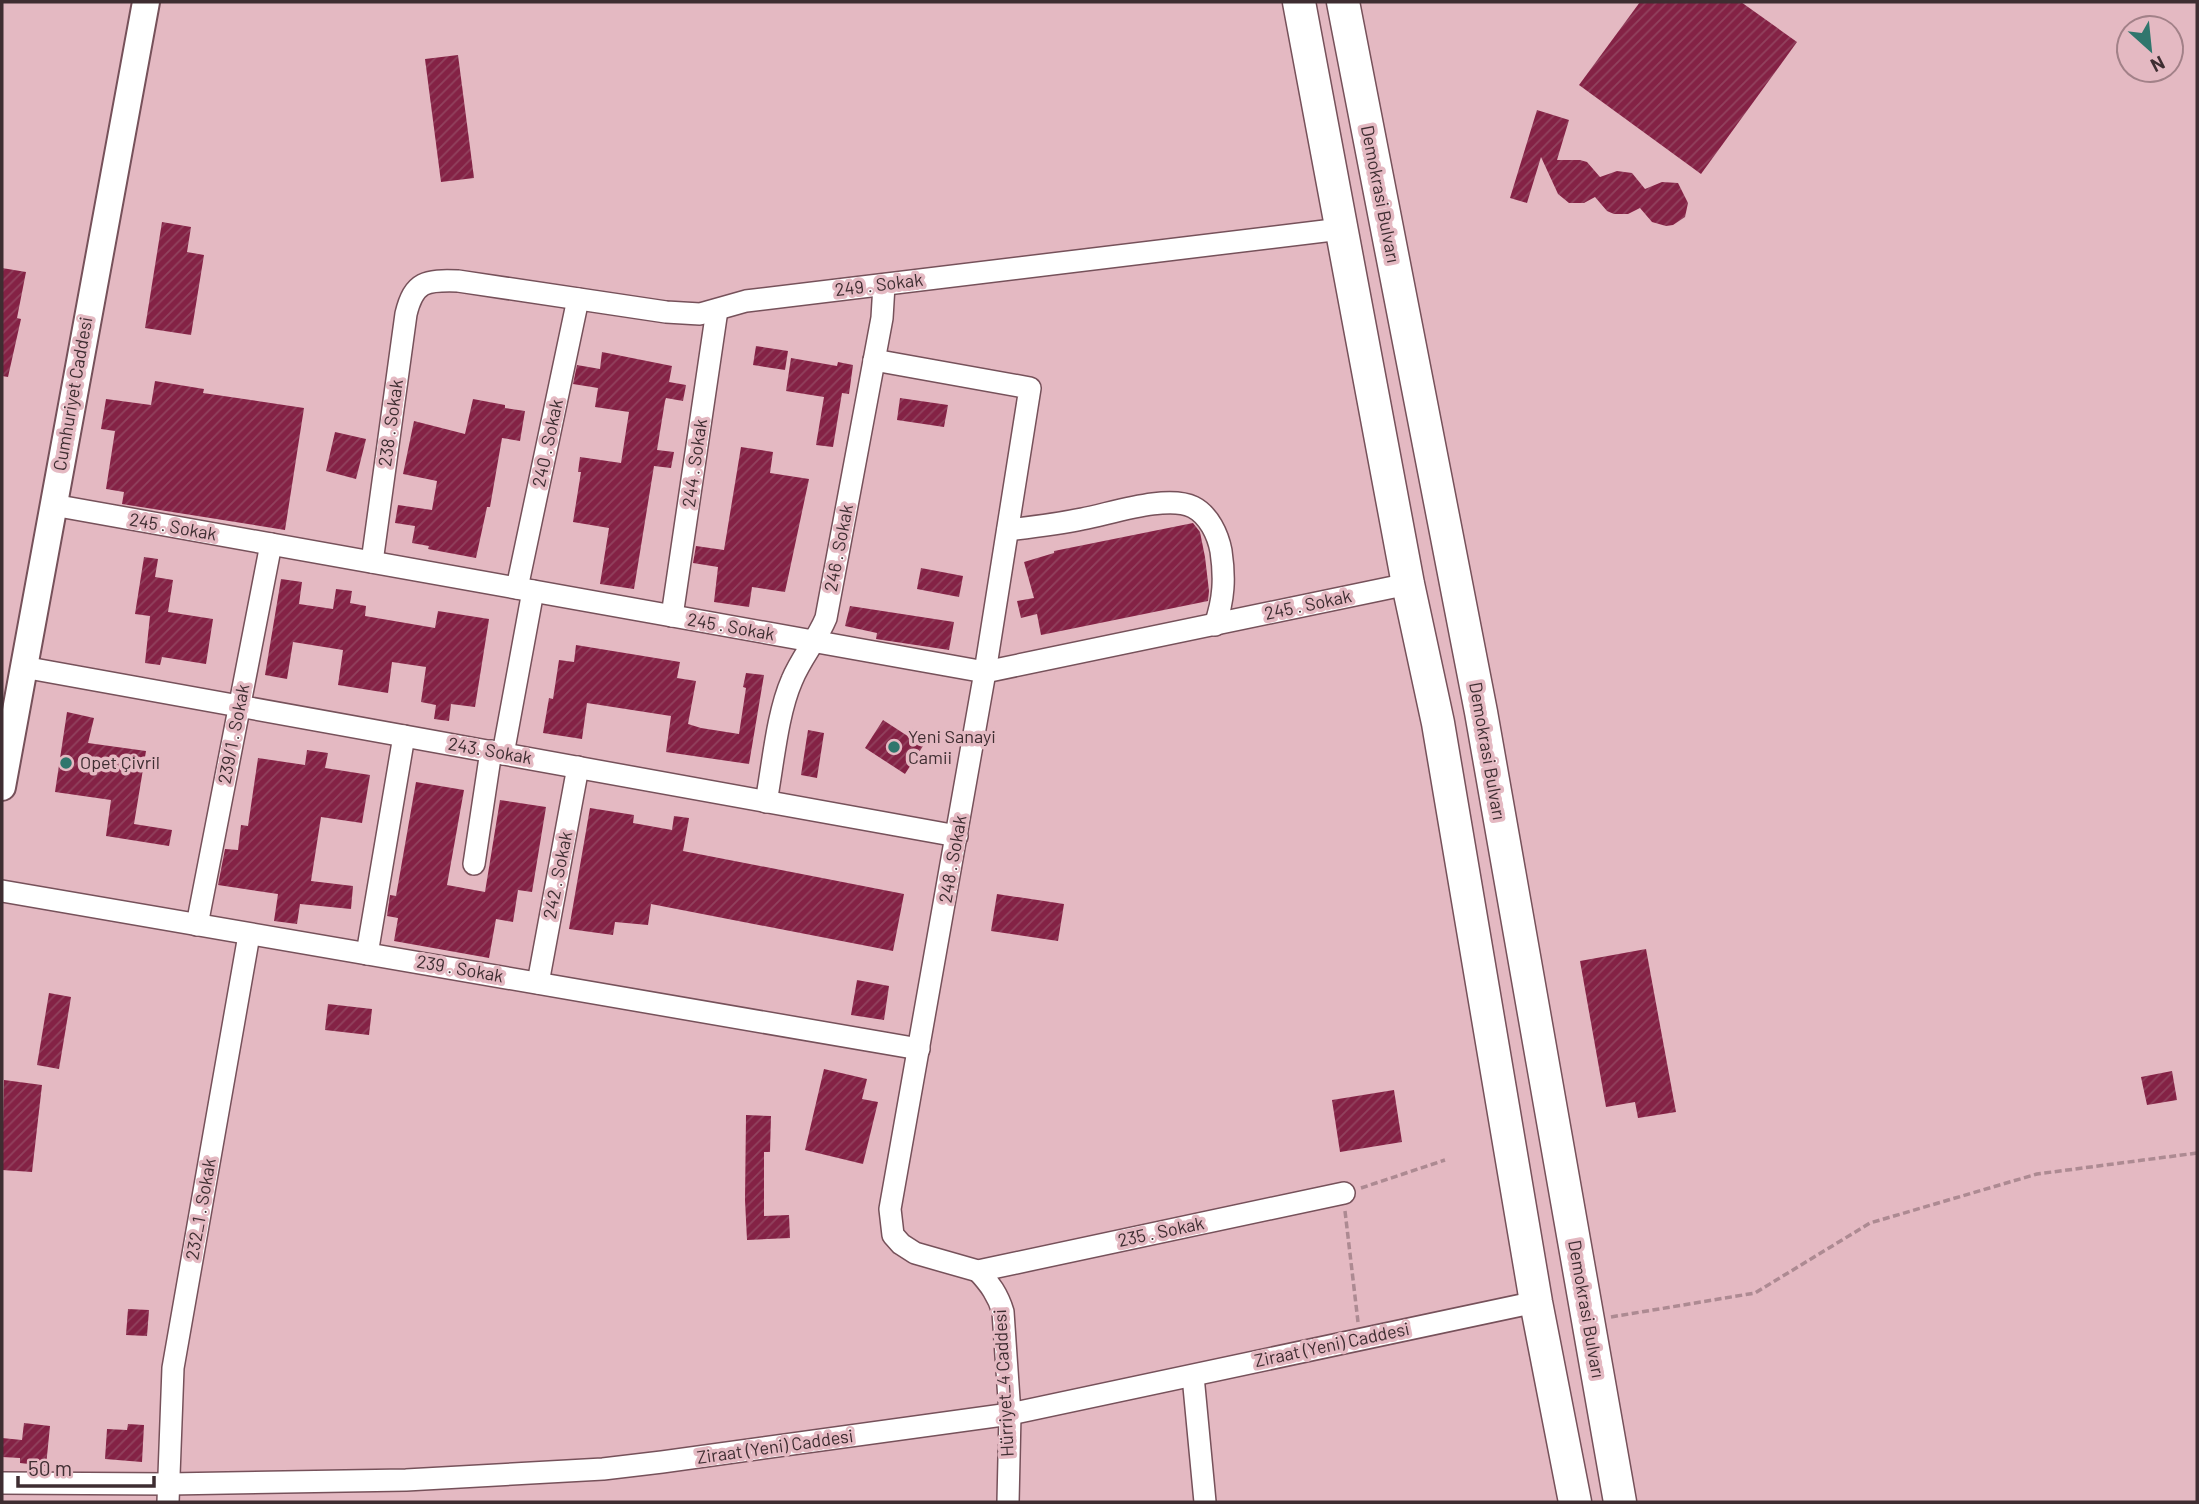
<svg xmlns="http://www.w3.org/2000/svg" width="2199" height="1504" font-family="Barlow,sans-serif">
<style>
.building{fill:url(#building-hatch)}
.lines{fill:none;stroke-linecap:round;stroke-linejoin:round}
.minor-casing{stroke:#76515a;stroke-width:24}
.major-casing{stroke:#76515a;stroke-width:30}
.highway-casing{stroke:#76515a;stroke-width:35}
.path{stroke:#ad8a92;stroke-width:3.5;stroke-dasharray:7 3.5;stroke-linecap:butt}
.minor{stroke:#fff;stroke-width:21}
.major{stroke:#fff;stroke-width:26}
.highway{stroke:#fff;stroke-width:32}
.poi-dot{fill:#30766d;stroke:#e4b9c2;stroke-width:2.5}
.labels{text-anchor:middle;stroke-width:7;stroke-linejoin:round;paint-order:stroke}
.street-label{font-size:18px;fill:#3e2d31;stroke:#e4b9c2}
.poi-label{font-size:18px;fill:#3e2d31;stroke:#e4b9c2;text-anchor:start}
</style>
<defs>
<pattern id="building-hatch" width="6" height="6" patternUnits="userSpaceOnUse" patternTransform="scale(1.75)"><rect width="6" height="6" fill="#842245"/><path d="M-1 1l2-2M0 6l6-6M5 7l2-2" fill="none" stroke="#91425e"/></pattern>
</defs>
<rect width="100%" height="100%" fill="#e4b9c2"/>
<g class="building">
<path d="M1640,2H1741L1797,42L1701,174L1579,85Z"/>
<path d="M458,55L474,178L441,182L425,59Z"/>
<path d="M1537,110L1569,120L1557,160H1580L1587,162L1600,177L1617,171L1632,173L1645,189L1662,182L1678,183L1688,203L1685,217L1673,225L1666,226L1652,222L1640,208L1628,214H1614L1607,211L1595,197L1584,203H1569L1558,194L1541,157L1527,203L1510,198Z"/>
<path d="M162,222L191,227L187,252L204,255L191,335L145,328Z"/>
<path d="M2,268L26,272L17,318L21,319L8,377L2,376Z"/>
<path d="M756,346L788,351L785,370L753,365Z"/>
<path d="M602,352L672,366L669,382L686,385L683,401L666,398L665,401L657,450L674,452L671,468L654,466L634,589L600,584L609,528L573,522L581,472H578L580,457L621,463L629,412L595,407L598,388L573,384L577,365L600,369Z"/>
<path d="M791,358L837,366L838,362L853,365L849,394L842,393L833,447L816,445L824,397L786,391Z"/>
<path d="M155,381L204,389L203,393L304,408L285,530L122,504L124,492L106,489L115,431L101,429L106,399L151,405Z"/>
<path d="M900,398L948,405L944,427L897,420Z"/>
<path d="M473,399L505,405V408L525,411L520,441L502,438L490,507H487L476,558L428,549L429,546L412,543L415,526L395,523L398,505L432,510L437,481L403,474L414,421L465,434Z"/>
<path d="M335,432L366,439L356,479L326,471Z"/>
<path d="M741,447L773,452L770,473L809,479L785,592L752,587L749,607L714,602L718,567L693,563L696,546L724,550Z"/>
<path d="M1193,523L1200,532L1205,557L1209,591L1208,601L1041,635L1037,614L1021,618L1017,601L1034,598L1024,562L1054,553V551Z"/>
<path d="M144,557L158,559L155,577L173,580L168,612L213,619L206,664L162,657L160,665L145,663L150,616L135,614Z"/>
<path d="M921,568L963,576L959,597L917,589Z"/>
<path d="M281,579L302,582L299,604L333,609L336,589L352,591L350,603L366,606L365,616L435,628L438,611L489,619L475,707L451,704L449,721L434,719L436,705L421,702L426,667L392,662L388,693L338,685L343,650L293,642L287,679L265,675Z"/>
<path d="M850,606L954,622L949,650L876,639L877,633L845,626Z"/>
<path d="M576,645L680,662L677,678L696,681L688,724L701,728L739,734L746,688L743,687L746,673L764,675L749,764L666,752L671,716L587,703L582,739L543,733L549,698L553,699L559,660L574,662Z"/>
<path d="M67,712L94,718L88,743L146,751L134,824L172,830L169,846L106,836L111,800L55,792Z"/>
<path d="M883,720L923,746L905,774L865,748Z"/>
<path d="M808,730L824,733L817,778L801,775Z"/>
<path d="M307,750L328,753L325,768L370,775L362,823L321,817L311,881L353,886L351,909L300,904L297,924L274,921L278,894L218,885L225,849L238,850L241,825L248,826L258,758L305,765Z"/>
<path d="M416,782L464,790L447,885L485,892L500,800L546,807L532,892L518,890L513,922L496,919L489,958L394,941L398,918L387,916L390,895L396,896Z"/>
<path d="M590,808L634,815L633,823L672,830L674,816L689,818L683,851L904,894L893,951L651,904L648,925L615,922L613,935L569,929Z"/>
<path d="M997,894L1064,904L1058,941L991,931Z"/>
<path d="M1646,949L1676,1112L1638,1118L1635,1102L1606,1107L1580,961Z"/>
<path d="M857,980L889,986L884,1020L851,1015Z"/>
<path d="M49,993L71,997L59,1069L37,1065Z"/>
<path d="M328,1004L372,1009L369,1035L325,1030Z"/>
<path d="M824,1069L867,1079L862,1099L878,1102L863,1164L805,1150Z"/>
<path d="M2172,1071L2177,1100L2147,1105L2141,1077Z"/>
<path d="M4,1080L42,1085L32,1172L2,1170Z"/>
<path d="M1394,1090L1402,1142L1340,1152L1332,1100Z"/>
<path d="M746,1115L771,1116L770,1152H764V1216L789,1215L790,1238L747,1240L745,1200Z"/>
<path d="M128,1309L149,1310L147,1336L126,1335Z"/>
<path d="M24,1423L50,1426L46,1466L20,1463V1458L2,1457V1438L22,1440Z"/>
<path d="M128,1424L144,1425L142,1462L105,1459L107,1429L127,1430Z"/>
</g>
<g class="lines">
<defs>
<g id="minor">
<path d="M874,360L1030,388L985,672L890,1209L893,1235L901,1244L915,1253L978,1271L1344,1193"/>
<path d="M53,505L985,672L1408,584"/>
<path d="M1008,530C1033,527 1058,524 1082,519C1110,514 1167,494 1193,507C1209,515 1218,535 1221,551C1225,578 1224,599 1215,625"/>
<path d="M372,562L406,314C414,281 426,280 458,281L666,312L700,314L746,301L1341,229"/>
<path d="M517,588L578,299"/>
<path d="M672,616L717,310"/>
<path d="M23,667L957,836"/>
<path d="M503,754L533,591"/>
<path d="M766,802C773,765 777,714 792,680C801,658 817,640 826,618L882,318L884,285"/>
<path d="M474,864L491,751"/>
<path d="M2,891L919,1049"/>
<path d="M197,925L271,544"/>
<path d="M367,954L404,736"/>
<path d="M538,983L578,767"/>
<path d="M978,1271C990,1284 998,1295 1003,1312L1010,1414L1008,1502"/>
<path d="M1193,1376L1205,1502"/>
<path d="M2,1483L169,1484L406,1480L603,1469L662,1462L1010,1414L1536,1302"/>
<path d="M168,1502L173,1368L249,935"/>
</g>
<path id="major" d="M2,787L146,2"/>
<g id="highway">
<path d="M1299,2L1408,584L1438,723L1536,1302L1575,1502"/>
<path d="M1343,2L1481,712L1620,1502"/>
</g>
</defs>
<use href="#minor" class="minor-casing"/>
<use href="#major" class="major-casing"/>
<use href="#highway" class="highway-casing"/>
<g class="path">
<path d="M1361,1188L1445,1160"/>
<path d="M1345,1211L1358,1322"/>
<path d="M1611,1317L1755,1293L1870,1223L2037,1174L2197,1153"/>
</g>
<use href="#minor" class="minor"/>
<use href="#major" class="major"/>
<use href="#highway" class="highway"/>
</g>
<g class="poi-dot">
<circle cx="894" cy="747" r="7"/>
<circle cx="66" cy="763" r="7"/>
</g>
<g class="labels">
<g class="street-label">
<text transform="translate(1380 194) rotate(79)" y="6">Demokrasi Bulvarı</text>
<text transform="translate(879 285) rotate(-7)" y="6">249 . Sokak</text>
<text transform="translate(73 394) rotate(-80)" y="6">Cumhuriyet Caddesi</text>
<text transform="translate(391 423) rotate(-82)" y="6">238 . Sokak</text>
<text transform="translate(548 443) rotate(-78)" y="6">240 . Sokak</text>
<text transform="translate(695 463) rotate(-82)" y="6">244 . Sokak</text>
<text transform="translate(173 527) rotate(10)" y="6">245 . Sokak</text>
<text transform="translate(839 548) rotate(-79)" y="6">246 . Sokak</text>
<text transform="translate(1308 605) rotate(-12)" y="6">245 . Sokak</text>
<text transform="translate(731 627) rotate(10)" y="6">245 . Sokak</text>
<text transform="translate(234 734) rotate(-79)" y="6">239/1 . Sokak</text>
<text transform="translate(490 751) rotate(10)" y="6">243. Sokak</text>
<text transform="translate(1487 751) rotate(80)" y="6">Demokrasi Bulvarı</text>
<text transform="translate(953 859) rotate(-80)" y="6">248 . Sokak</text>
<text transform="translate(558 875) rotate(-79)" y="6">242 . Sokak</text>
<text transform="translate(460 969) rotate(10)" y="6">239 . Sokak</text>
<text transform="translate(201 1209) rotate(-80)" y="6">232_1 . Sokak</text>
<text transform="translate(1161 1232) rotate(-12)" y="6">235 . Sokak</text>
<text transform="translate(1586 1309) rotate(80)" y="6">Demokrasi Bulvarı</text>
<text transform="translate(1332 1345) rotate(-12)" y="6">Ziraat (Yeni) Caddesi</text>
<text transform="translate(1004 1383) rotate(-93)" y="6">Hürriyet_4 Caddesi</text>
<text transform="translate(775 1447) rotate(-8)" y="6">Ziraat (Yeni) Caddesi</text>
</g>
<g class="poi-label">
<text x="908" y="743">Yeni Sanayi<tspan x="908" dy="21">Camii</tspan></text>
<text x="80" y="769">Opet Çivril</text>
</g>
</g>
<rect width="2199" height="1504" fill="none" stroke="#3e2d31" stroke-width="7"/>
<g transform="translate(2150 49) rotate(153)"><circle r="33" fill="#e4b9c2" stroke="#a28188" stroke-width="2"/>
<path d="M0-5L12 26L0 18L-12 26Z" fill="#30766d"/>
<text y="-10" font-size="19" font-weight="bold" text-anchor="middle" fill="#3e2d31">N</text>
</g>
<path d="M18 1476v10h136v-10" fill="none" stroke="#3e2d31" stroke-width="3.5"/>
<text x="28" y="1476" font-size="21" fill="#3e2d31" stroke="#e4b9c2" stroke-width="5" paint-order="stroke">50 m</text>
</svg>
